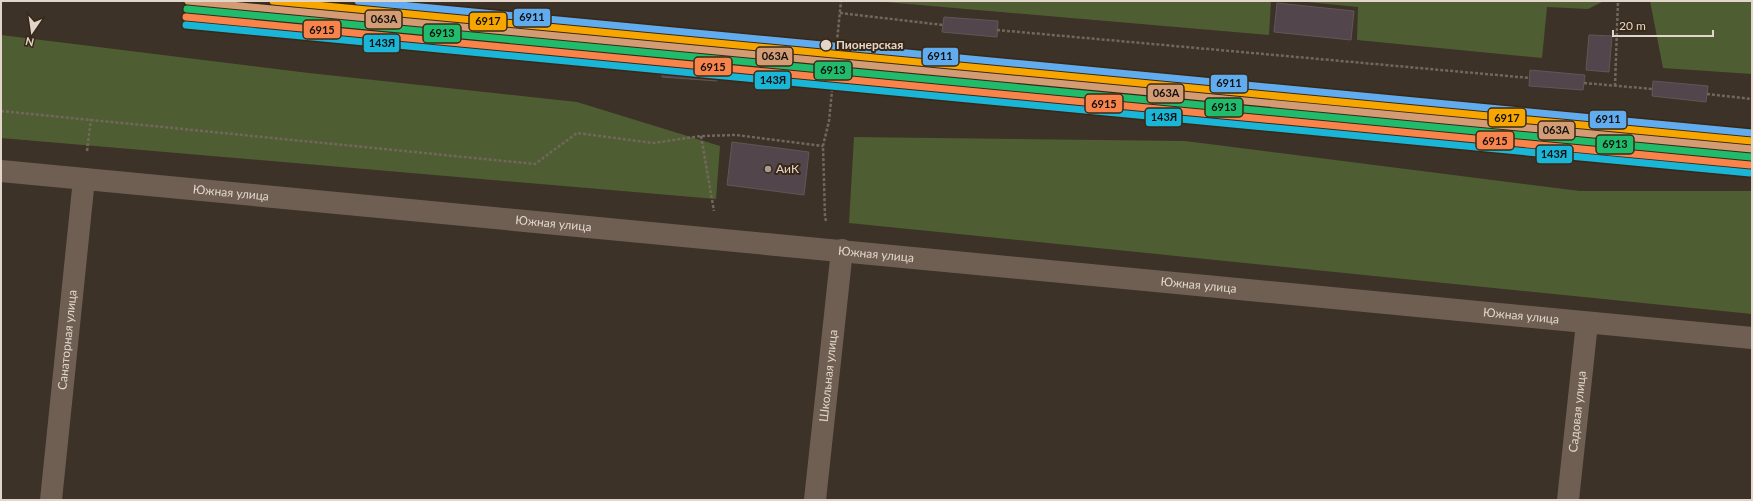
<svg xmlns="http://www.w3.org/2000/svg" width="1753" height="501" font-family="Lato,sans-serif">
<style>
.green{fill:#4f5d33}
.building{fill:#52454c;stroke:#5f5857}
.lines{fill:none;stroke-linecap:round;stroke-linejoin:round}
.path{stroke:#72675d;stroke-width:2.5;stroke-dasharray:3 2;stroke-linecap:butt}
.minor{stroke:#6e5f52;stroke-width:22}
.tertiary{stroke:#6e5f52;stroke-width:22}
.rail-1-casing{stroke:#392816;stroke-width:10}
.rail-2-casing{stroke:#392816;stroke-width:10}
.rail-3-casing{stroke:#392816;stroke-width:10}
.rail-4-casing{stroke:#392816;stroke-width:10}
.rail-5-casing{stroke:#392816;stroke-width:10}
.rail-6-casing{stroke:#392816;stroke-width:10}
.rail-1{stroke:#d39c74;stroke-width:7}
.rail-2{stroke:#20bc6c;stroke-width:7}
.rail-3{stroke:#f7a600;stroke-width:7}
.rail-4{stroke:#f8844c;stroke-width:7}
.rail-5{stroke:#60acee;stroke-width:7}
.rail-6{stroke:#1ab6d8;stroke-width:7}
.stop-dot{fill:#e2d6cb;stroke:#392816;stroke-width:1.5}
.poi-dot{fill:#a89d92;stroke:#392816;stroke-width:1.5}
.labels{text-anchor:middle;stroke-width:4;stroke-linejoin:round;paint-order:stroke}
.stop-label{font-size:12px;font-weight:bold;fill:#e2d6cb;stroke:#392816;text-anchor:start}
.poi-label{font-size:12px;fill:#e2d6cb;stroke:#392816;text-anchor:start}
.street-label{font-size:12px;fill:#e2d6cb;stroke:#392816}
.line-badge{stroke:#392816;stroke-width:1.5}
.pale-badge-label{font-size:11px;text-anchor:middle;font-weight:bold;fill:#111}
</style>
<rect width="100%" height="100%" fill="#3c3227"/>
<g class="green">
<path d="M874,1H1271L1269,35Z"/>
<path d="M1297,1H1604L1588,9L1547,7L1542,58L1357,40L1358,7Z"/>
<path d="M1650,1H1752V74L1663,68Z"/>
<path d="M1,35L309,73L577,102L720,146L716,199L1,138Z"/>
<path d="M854,137L1185,141L1580,191H1752V314L849,223Z"/>
</g>
<g class="building">
<path d="M1277,3L1354,11L1351,40L1274,32Z"/>
<path d="M944,17L998,21L997,37L942,32Z"/>
<path d="M1589,35L1612,36L1609,72L1586,70Z"/>
<path d="M664,61L718,66L717,81L662,77Z"/>
<path d="M1530,70L1585,75L1583,90L1529,86Z"/>
<path d="M1653,81L1708,86L1706,102L1652,96Z"/>
<path d="M732,142L809,152L804,195L727,185Z"/>
</g>
<g class="lines">
<g class="path">
<path d="M840,13L943,25"/>
<path d="M997,30L1530,78"/>
<path d="M656,66H663"/>
<path d="M718,72L832,86"/>
<path d="M1584,83L1653,89"/>
<path d="M1615,86L1618,1"/>
<path d="M1707,94L1752,99"/>
<path d="M1,111L535,164L577,133L653,143L701,136L736,135L823,146"/>
<path d="M701,136L714,211"/>
<path d="M87,151L91,119"/>
<path d="M826,221L825,217L823,146L829,121L841,1"/>
</g>
<g class="minor">
<path id="s1" d="M51,500L84,179"/>
<path id="s2" d="M815,500L842,250"/>
<path id="s3" d="M1568,500L1587,323"/>
</g>
<path class="tertiary" id="s4" d="M1,171L1752,338"/>
<defs>
<path id="rail-1" d="M188,1L1752,149"/>
<path id="rail-2" d="M187,9L1751,157"/>
<path id="rail-3" d="M273,1L1752,141"/>
<path id="rail-4" d="M186,17L1750,165"/>
<path id="rail-5" d="M358,1L1752,133"/>
<path id="rail-6" d="M186,25L1750,173"/>
</defs>
<use href="#rail-1" class="rail-1-casing"/>
<use href="#rail-2" class="rail-2-casing"/>
<use href="#rail-3" class="rail-3-casing"/>
<use href="#rail-4" class="rail-4-casing"/>
<use href="#rail-5" class="rail-5-casing"/>
<use href="#rail-6" class="rail-6-casing"/>
<use href="#rail-1" class="rail-1"/>
<use href="#rail-2" class="rail-2"/>
<use href="#rail-3" class="rail-3"/>
<use href="#rail-4" class="rail-4"/>
<use href="#rail-5" class="rail-5"/>
<use href="#rail-6" class="rail-6"/>
</g>
<circle class="stop-dot" cx="826" cy="45" r="6"/>
<circle class="poi-dot" cx="768" cy="169" r="4"/>
<g class="labels">
<g class="stop-label">
<text x="836" y="49">Пионерская</text>
</g>
<g class="poi-label">
<text x="776" y="173">АиК</text>
</g>
<g class="street-label">
<text dy="4" stroke="none"><textPath href="#s4" startOffset="231">Южная улица</textPath></text>
<text dy="4" stroke="none"><textPath href="#s4" startOffset="555">Южная улица</textPath></text>
<text dy="4" stroke="none"><textPath href="#s4" startOffset="879">Южная улица</textPath></text>
<text dy="4" stroke="none"><textPath href="#s4" startOffset="1203">Южная улица</textPath></text>
<text dy="4" stroke="none"><textPath href="#s4" startOffset="1527">Южная улица</textPath></text>
<text dy="4" stroke="none"><textPath href="#s1" startOffset="161">Санаторная улица</textPath></text>
<text dy="4" stroke="none"><textPath href="#s2" startOffset="125">Школьная улица</textPath></text>
<text dy="4" stroke="none"><textPath href="#s3" startOffset="89">Садовая улица</textPath></text>
</g>
</g>
<g class="line-badge">
<rect x="513" y="8" width="38" height="19" rx="4" fill="#60acee"/>
<rect x="365" y="10" width="37" height="19" rx="4" fill="#d39c74"/>
<rect x="469" y="12" width="38" height="19" rx="4" fill="#f7a600"/>
<rect x="303" y="20" width="38" height="19" rx="4" fill="#f8844c"/>
<rect x="423" y="24" width="38" height="19" rx="4" fill="#20bc6c"/>
<rect x="363" y="34" width="37" height="19" rx="4" fill="#1ab6d8"/>
<rect x="922" y="47" width="37" height="19" rx="4" fill="#60acee"/>
<rect x="756" y="47" width="37" height="19" rx="4" fill="#d39c74"/>
<rect x="694" y="57" width="38" height="19" rx="4" fill="#f8844c"/>
<rect x="814" y="61" width="38" height="19" rx="4" fill="#20bc6c"/>
<rect x="754" y="71" width="37" height="19" rx="4" fill="#1ab6d8"/>
<rect x="1210" y="74" width="38" height="19" rx="4" fill="#60acee"/>
<rect x="1147" y="84" width="37" height="19" rx="4" fill="#d39c74"/>
<rect x="1085" y="94" width="38" height="19" rx="4" fill="#f8844c"/>
<rect x="1205" y="98" width="38" height="19" rx="4" fill="#20bc6c"/>
<rect x="1145" y="108" width="37" height="19" rx="4" fill="#1ab6d8"/>
<rect x="1488" y="108" width="38" height="19" rx="4" fill="#f7a600"/>
<rect x="1589" y="110" width="38" height="19" rx="4" fill="#60acee"/>
<rect x="1538" y="121" width="37" height="19" rx="4" fill="#d39c74"/>
<rect x="1476" y="131" width="38" height="19" rx="4" fill="#f8844c"/>
<rect x="1596" y="135" width="38" height="19" rx="4" fill="#20bc6c"/>
<rect x="1536" y="145" width="37" height="19" rx="4" fill="#1ab6d8"/>
</g>
<g class="pale-badge-label">
<text x="532" y="21">6911</text>
<text x="384" y="23">063А</text>
<text x="488" y="25">6917</text>
<text x="322" y="34">6915</text>
<text x="442" y="37">6913</text>
<text x="382" y="47">143Я</text>
<text x="940" y="60">6911</text>
<text x="775" y="60">063А</text>
<text x="713" y="71">6915</text>
<text x="833" y="74">6913</text>
<text x="773" y="84">143Я</text>
<text x="1229" y="87">6911</text>
<text x="1166" y="97">063А</text>
<text x="1104" y="108">6915</text>
<text x="1224" y="111">6913</text>
<text x="1164" y="121">143Я</text>
<text x="1507" y="122">6917</text>
<text x="1608" y="123">6911</text>
<text x="1556" y="134">063А</text>
<text x="1495" y="145">6915</text>
<text x="1615" y="148">6913</text>
<text x="1554" y="158">143Я</text>
</g>
<rect width="1753" height="501" fill="none" stroke="#e2d6cb" stroke-width="4"/>
<g transform="translate(32 32) rotate(193)" stroke="#392816" stroke-width="3" paint-order="stroke">
<path d="M0-3L7 15L0 10L-7 15Z" fill="#e2d6cb"/>
<text y="-6" font-size="11" font-weight="bold" text-anchor="middle" fill="#e2d6cb">N</text>
</g>
<path d="M1613 30v6h100v-6" fill="none" stroke="#e2d6cb" stroke-width="2"/>
<text x="1619" y="30" font-size="12" fill="#e2d6cb" stroke="#392816" stroke-width="3" paint-order="stroke">20 m</text>
</svg>
